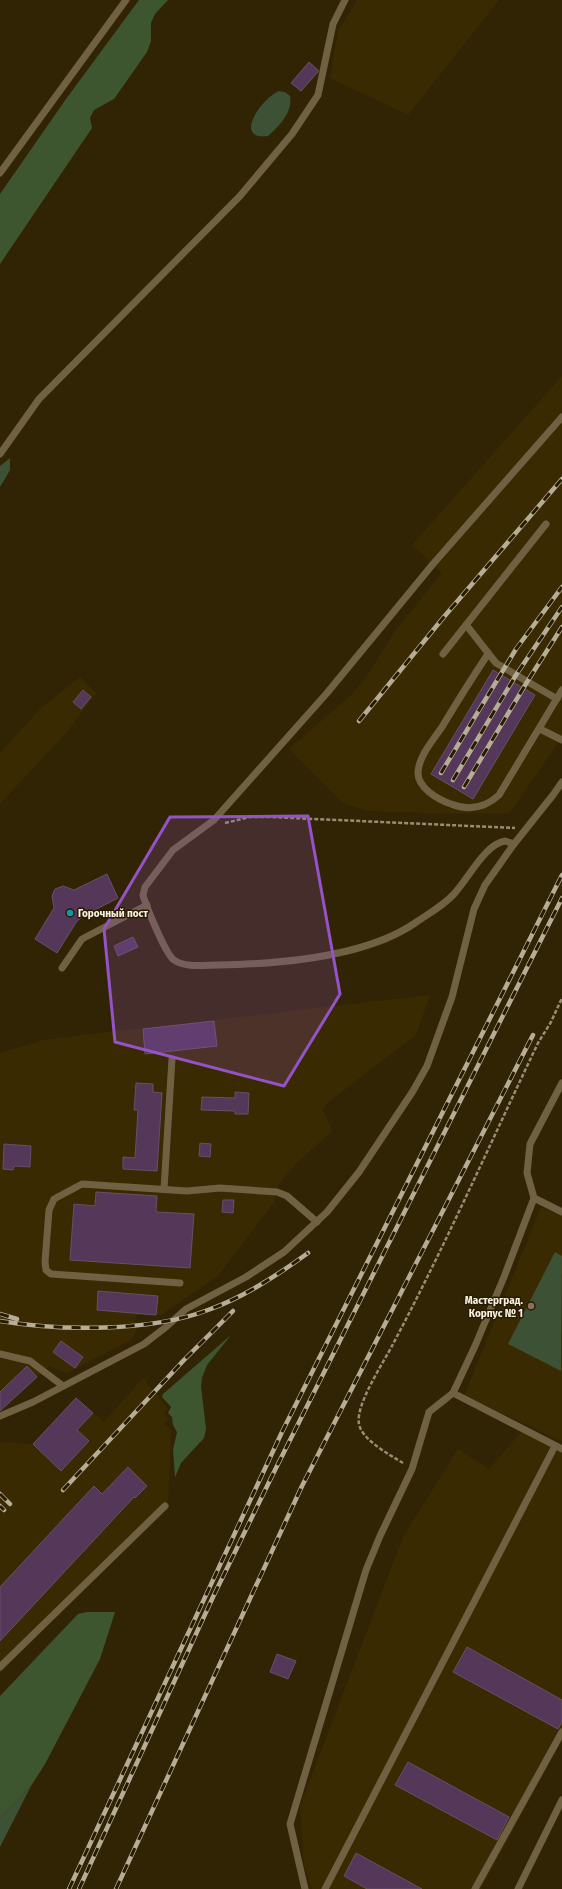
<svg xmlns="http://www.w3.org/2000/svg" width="562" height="1889" font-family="'Fira Sans Condensed',sans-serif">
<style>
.built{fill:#3a2a01}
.green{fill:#3d5134}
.forest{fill:#3d5630}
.building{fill:#553759;stroke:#665069}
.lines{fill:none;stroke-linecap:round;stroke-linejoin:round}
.path{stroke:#978d75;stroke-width:2.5;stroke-dasharray:4 2;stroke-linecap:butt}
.service{stroke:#706142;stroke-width:7}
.rail-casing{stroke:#b6ad97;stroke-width:4.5}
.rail{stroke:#271b00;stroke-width:3;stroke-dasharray:9;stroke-linecap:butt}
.marked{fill:#9453c6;fill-opacity:0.2;stroke:#9453c6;stroke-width:3;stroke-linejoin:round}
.culture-dot{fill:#0f9aa8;stroke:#271b00;stroke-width:1.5}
.education-dot{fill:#8d6e63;stroke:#271b00;stroke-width:1.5}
.labels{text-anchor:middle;stroke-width:3;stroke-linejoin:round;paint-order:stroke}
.poi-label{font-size:11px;font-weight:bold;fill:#f9f1e0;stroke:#271b00;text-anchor:start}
</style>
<rect width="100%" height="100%" fill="#312405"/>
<g class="built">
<path d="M357,0H499L408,115L330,78L338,31Z"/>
<path d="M562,376V737L510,813L458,814L367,811L343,803L289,749L352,694L365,679L395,631L442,573L412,545Z"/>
<path d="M80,677L96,693L66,733L0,804V753L41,708Z"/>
<path d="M430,995L416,1035L326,1104L323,1110L332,1131L297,1163L278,1185L275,1201L218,1276L161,1315L139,1313L135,1319L136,1332L131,1340L67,1373L49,1366L4,1407L0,1408V1053L43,1040L74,1036Z"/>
<path d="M541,1207L562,1216V1441L464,1396Z"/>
<path d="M143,1378L168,1409L164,1413L169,1419L164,1424L171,1430L168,1509L70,1603L0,1674V1442L33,1444L76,1398L104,1422Z"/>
<path d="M521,1432L562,1452V1740L481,1889H312L304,1865L300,1806L403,1537L458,1449L489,1469Z"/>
</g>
<g class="green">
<path d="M279,91L285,92L290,96C293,112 279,126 268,136C233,141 260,99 279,91Z"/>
<path d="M10,458V470L0,487V466Z"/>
<path d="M555,1252L562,1256L561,1371L508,1344Z"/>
<path d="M31,1786L0,1847V1818Z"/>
</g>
<g class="forest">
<path d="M139,0H168L155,14L151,23V41L147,52L114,99L94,110L90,118L92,128L0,264V194L66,99Z"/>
<path d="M231,1335L207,1365L202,1378L201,1386L206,1429L204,1438L181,1463L175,1477L173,1450L177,1432L173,1425L172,1417L168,1413L171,1407L162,1397L163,1394Z"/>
<path d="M87,1612H115L100,1659L45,1764L31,1786L0,1818V1696L78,1614Z"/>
</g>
<g class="building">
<path d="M309,62L318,70V72L301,91L291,83Z"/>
<path d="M493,670L535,695L473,799L431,774Z"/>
<path d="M83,690L91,697L81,709L73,702Z"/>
<path d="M107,874L118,898L85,915L77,921L57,953L35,939L54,908L52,896L55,889L63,886L74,890Z"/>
<path d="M133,937L138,947L118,956L114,946Z"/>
<path d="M214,1021L217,1046L145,1054L143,1029Z"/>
<path d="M136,1083L153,1084V1092L162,1093L157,1171L123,1169V1157L135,1158L138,1110H134Z"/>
<path d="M235,1092L249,1093L248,1114H235V1111L201,1110L202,1097L235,1098Z"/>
<path d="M200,1143L211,1144L210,1157L199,1156Z"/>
<path d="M4,1144L31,1146L30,1167L14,1166L13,1170L3,1169Z"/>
<path d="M96,1192L157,1196L156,1212L194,1214L190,1268L70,1260L74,1204L95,1206Z"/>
<path d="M223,1200H234L233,1213L222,1212Z"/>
<path d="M98,1291L158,1296L156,1315L97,1310Z"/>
<path d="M61,1341L83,1357L75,1368L53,1352Z"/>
<path d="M27,1366L37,1377L0,1411V1392Z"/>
<path d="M76,1398L93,1413L77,1430L89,1441L61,1471L33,1444Z"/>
<path d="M128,1467L147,1486L135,1498L134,1497L0,1641V1587L94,1486L102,1494Z"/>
<path d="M467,1647L562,1700V1722L558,1729L453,1672Z"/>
<path d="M277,1654L296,1661L288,1679L270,1672Z"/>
<path d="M408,1762L509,1817L497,1840L395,1785Z"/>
<path d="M356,1853L422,1889H367L344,1876Z"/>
</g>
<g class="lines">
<g class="path">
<path d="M225,823L250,817H270L515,828"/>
<path d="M403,1463C390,1455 362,1440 359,1424C355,1405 384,1362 393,1344C445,1246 490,1144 538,1043L551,1022L562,998"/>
</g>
<g class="service">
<path d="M0,173L126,0"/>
<path d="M0,454L39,399L240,196L292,134L318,95L333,24L345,0"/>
<path d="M467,626L496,663L557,699"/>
<path d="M443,654L546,524"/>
<path d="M488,654C472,678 457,702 442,727C433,740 419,756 418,772C417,788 439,800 451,804C469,811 485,808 499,795L562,690"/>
<path d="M540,729L562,740"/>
<path d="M514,844L505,841C485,844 468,879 454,894C443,906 428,914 415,923C364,958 278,964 218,965C205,965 185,968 174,960C166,955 146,906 143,895L145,887L173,850L214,820L327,693L433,564L562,417"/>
<path d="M62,968L82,939L147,905"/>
<path d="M164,1189L172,1059"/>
<path d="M534,1198L562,1212"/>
<path d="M180,1283L51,1274L46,1270L45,1262L49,1210L54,1199L82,1184L187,1191L220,1188L277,1192L287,1196L317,1222"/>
<path d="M0,1354L30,1361L63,1386"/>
<path d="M453,1393L562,1449"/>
<path d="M0,1416L33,1402L144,1344L166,1327L186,1309L246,1277L284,1252L327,1212L359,1172L413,1091L427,1066L452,997L474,909L485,885L514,844L553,795L562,782"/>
<path d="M0,1667L165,1506"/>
<path d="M305,1889L290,1824L366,1570L380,1536L412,1469L429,1412L453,1393L475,1346L504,1277L534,1198L527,1173L530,1144L562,1083"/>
<path d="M325,1889L555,1446"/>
<path d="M475,1889L562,1732"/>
<path d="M518,1889L562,1800"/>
</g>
<defs>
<g id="rail">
<path d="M359,721L443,618L562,479"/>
<path d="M441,773L516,649L562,587"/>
<path d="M453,780L516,675L562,607"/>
<path d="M464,787L527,682L562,627"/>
<path d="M0,1314L17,1319"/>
<path d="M0,1321C60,1331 150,1332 208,1310C244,1297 276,1276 308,1253"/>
<path d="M63,1490L184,1360L233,1311"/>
<path d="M0,1494L10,1504"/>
<path d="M0,1506L4,1510"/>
<path d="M69,1889L282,1432L562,875"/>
<path d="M79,1889L213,1597L273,1474L562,898"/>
<path d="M116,1889L302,1486L533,1035"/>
</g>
</defs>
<use href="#rail" class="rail-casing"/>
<use href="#rail" class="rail"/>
</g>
<path class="marked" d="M308,816L340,994L284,1086L115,1042L104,929L170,817Z"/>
<circle class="culture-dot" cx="70" cy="913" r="4"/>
<circle class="education-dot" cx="531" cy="1306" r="4"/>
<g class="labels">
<g class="poi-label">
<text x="78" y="917">Горочный пост</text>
<text x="523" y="1304" text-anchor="end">Мастерград.<tspan x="523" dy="13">Корпус № 1</tspan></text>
</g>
</g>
</svg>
